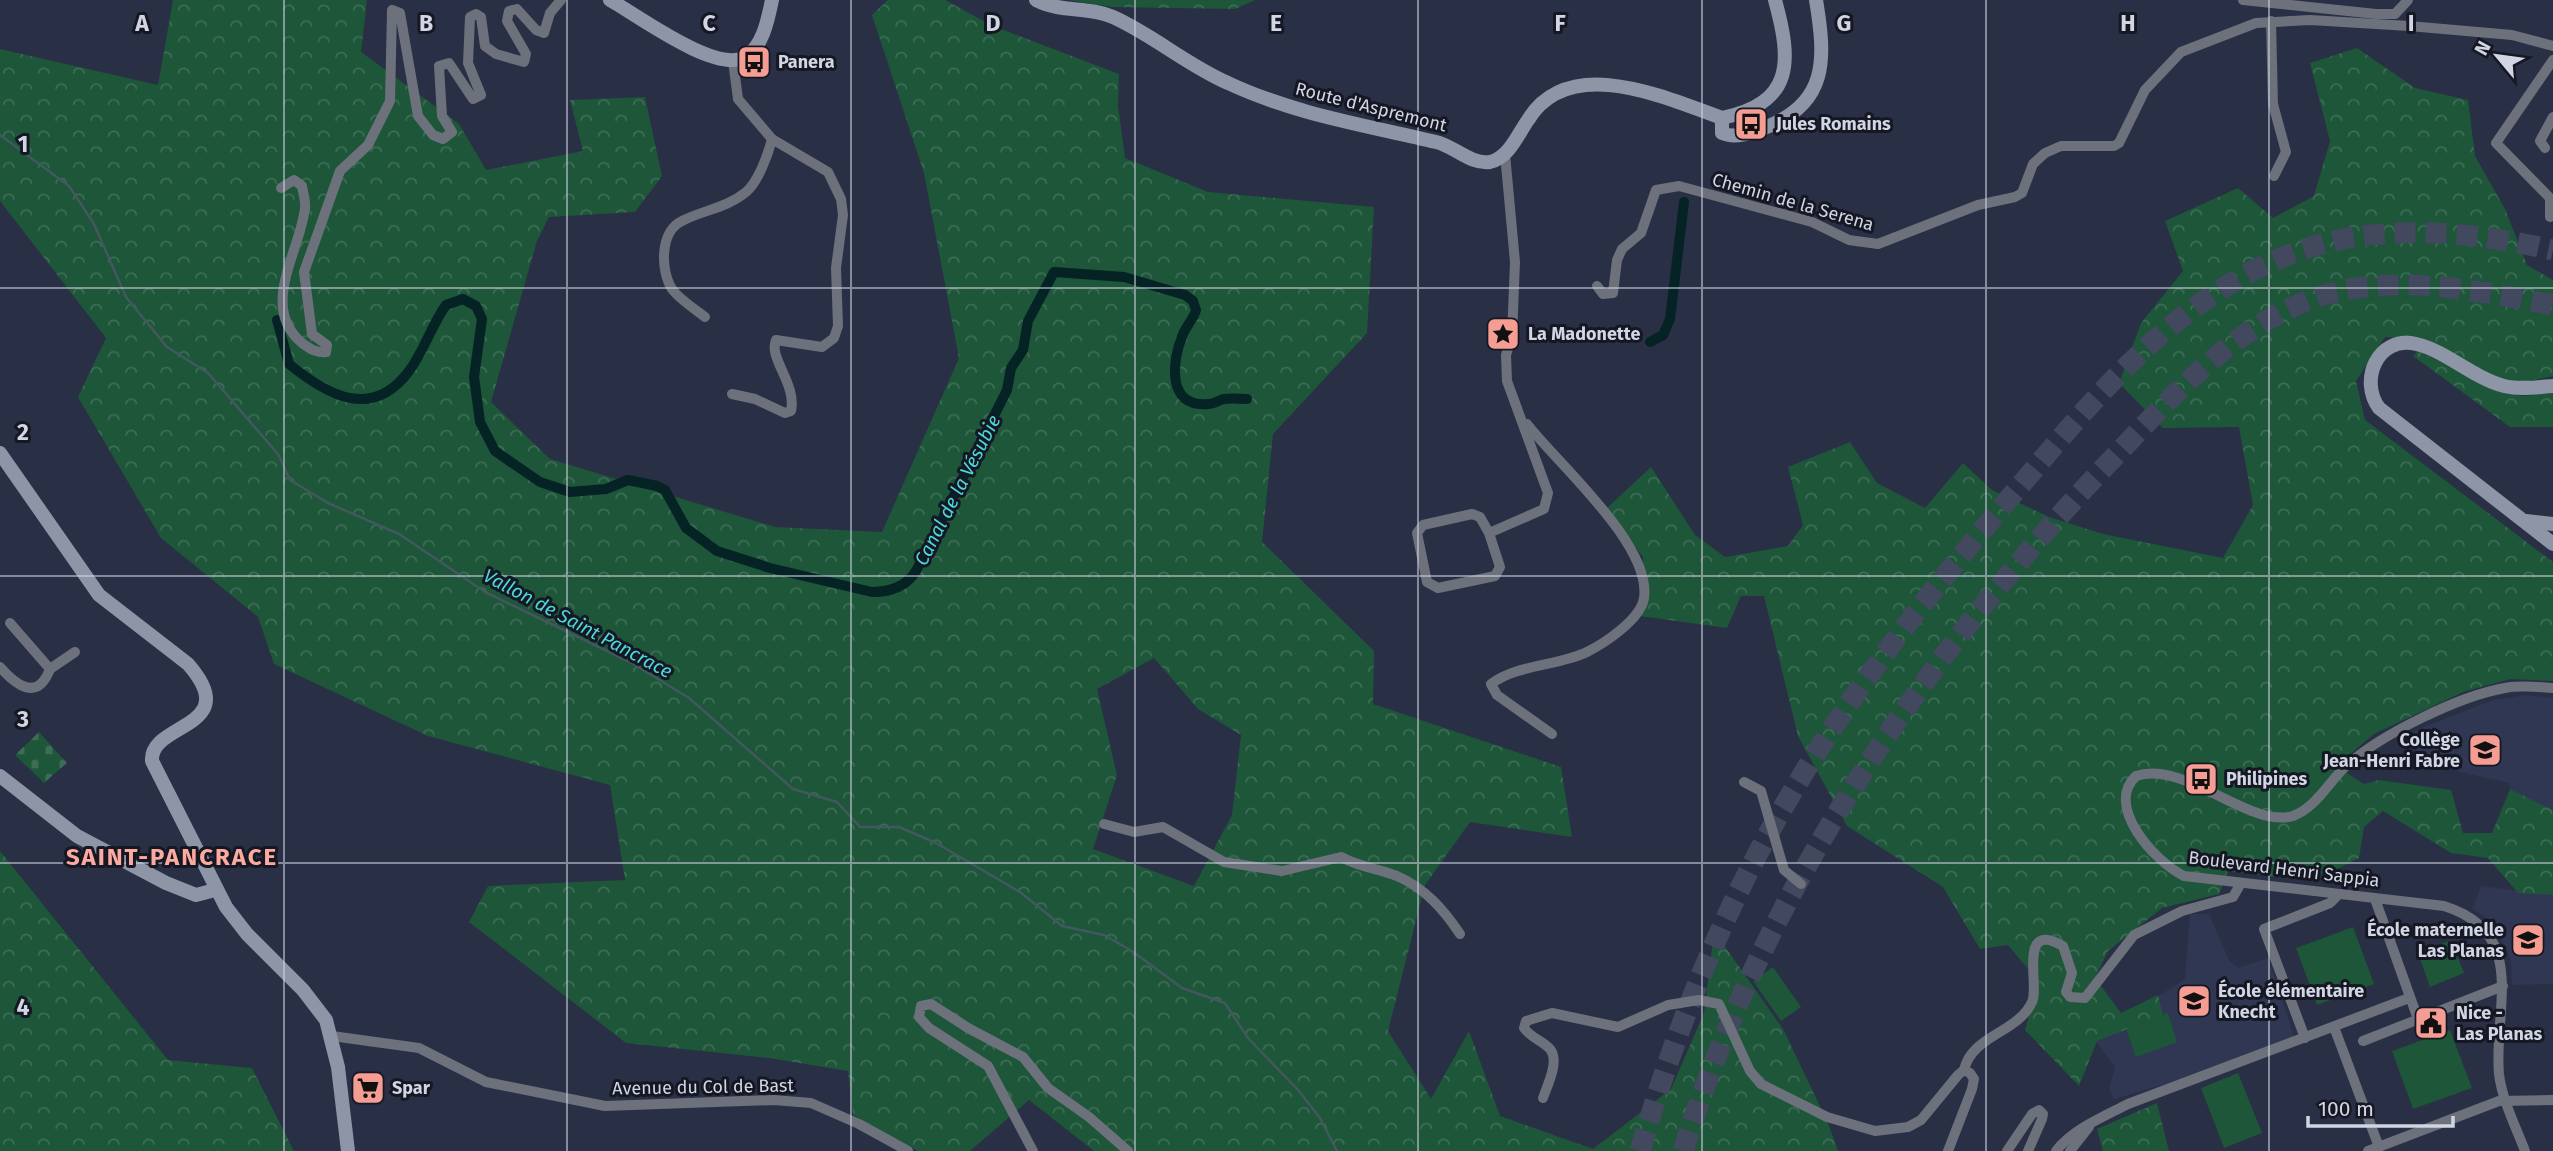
<svg xmlns="http://www.w3.org/2000/svg" width="2553" height="1151" font-family="'Fira Sans',sans-serif">
<style>
.built{fill:#303753}
.forest{fill:url(#forest-crowns);fill-rule:evenodd}
.cemetery{fill:url(#cemetery-stones)}
.garden{fill:#1d5639}
.lines{fill:none;stroke-linecap:round;stroke-linejoin:round}
.stream{stroke:#42585e;stroke-width:2.5}
.canal{stroke:#052324;stroke-width:10}
.highway-tunnel{stroke:#42485d;stroke-width:21;stroke-dasharray:21 10;stroke-linecap:butt}
.street{stroke:#6c717c;stroke-width:10}
.secondary{stroke:#8d95a6;stroke-width:14}
.grid{fill:none;stroke:#d1d5e4;stroke-width:2;stroke-opacity:0.55}
.labels{text-anchor:middle;stroke-width:6;stroke-linejoin:round;paint-order:stroke}
.poi-label{font-size:18px;font-weight:bold;fill:#d1d5e4;stroke:#151822;text-anchor:start}
.street-label{font-size:18px;fill:#d1d5e4;stroke:#151822}
.water-label{font-size:19px;font-style:italic;fill:#4ad9db;stroke:#151822}
.district-label{font-size:24px;font-weight:bold;letter-spacing:2px;fill:#fca9a0;stroke:#151822}
.grid-label{font-size:23px;text-anchor:middle;font-weight:bold;fill:#d1d5e4;stroke:#151822;stroke-width:6;stroke-linejoin:round;paint-order:stroke}
</style>
<defs>
<pattern id="forest-crowns" width="20" height="18" patternUnits="userSpaceOnUse" patternTransform="scale(1.75)"><rect width="20" height="18" fill="#1d5639"/><path d="M2 6a3 3 0 1 1 6 0M12 15a3 3 0 1 1 6 0" fill="none" stroke="#3d6d56"/></pattern>
<pattern id="cemetery-stones" width="16" height="16" patternUnits="userSpaceOnUse" patternTransform="scale(1.75)"><rect width="16" height="16" fill="#1d5639"/><path d="M2 7V4a2 2 0 0 1 4 0v3zM10 15v-3a2 2 0 0 1 4 0v3z" fill="#3d6d56"/></pattern>
</defs>
<rect width="100%" height="100%" fill="#292f45"/>
<g class="built">
<path d="M2526,695L2553,698V810L2510,789L2509,783L2422,763L2411,737L2414,731L2493,700Z"/>
<path d="M2481,886L2553,895V984L2512,985L2511,963L2507,949L2485,917L2472,909Z"/>
<path d="M2190,914H2209L2229,960L2238,968L2268,958L2294,1036L2180,1080L2114,1099L2109,1089L2115,1067L2090,1034L2137,1010L2185,979Z"/>
</g>
<g class="forest">
<path d="M173,0H367L361,52L459,124L486,170L583,151L570,100L645,97L662,176L635,212L549,217L537,241L491,402L550,459L775,527L882,532L959,358L924,173L872,15L888,0H945L993,26L1119,74L1118,106L1125,158L1208,192L1374,207L1367,333L1273,434L1262,542L1374,651L1373,704L1561,767L1572,837L1470,822L1425,885L1388,1031L1431,1099L1469,1031L1500,1116L1593,1149L1671,1089L1704,1013L1714,931L1783,1029L1828,1123L1838,1151H1094L1029,1100L970,1151H918L853,1115L848,1071L769,1058L626,1043L469,922L488,886L625,880L610,785L428,736L274,664L258,617L161,538L78,397L106,338L0,201V49L158,85ZM1154,658L1198,709L1241,735L1232,815L1194,886L1093,849L1117,775L1097,689Z"/>
<path d="M1068,0H1255L1235,9L1112,7Z"/>
<path d="M2357,48L2415,88L2468,100L2475,156L2505,209L2527,265L2553,280V376L2512,385L2420,340L2385,337L2356,381L2365,420L2553,562V681L2510,679L2463,692L2374,734L2336,766L2364,784L2379,780L2451,790L2463,833H2492L2510,789L2553,810V895L2518,893L2488,858L2451,853L2383,811L2364,827L2359,858L2329,873L2278,877L2228,871L2219,894L2162,908L2108,951L2095,978L2121,1013L2158,995L2163,1015L2097,1041L2079,1086L2025,1030L2039,982L2008,945L1980,949L1943,887L1847,826L1798,736L1764,596H1741L1727,628L1640,616L1643,557L1606,509L1651,467L1695,535L1725,557L1788,546L1803,525L1788,467L1850,442L1877,483L1925,508L1963,463L1992,490L2049,517L2103,534L2223,558L2253,505L2239,427L2163,428L2119,383L2141,323L2183,271L2165,221L2238,188L2273,218L2314,196L2330,141L2310,63Z"/>
<path d="M2418,351L2505,392L2523,396L2553,392V427H2510L2413,356Z"/>
<path d="M0,851L168,1060L252,1068L294,1151H0Z"/>
<path d="M2157,1103L2169,1151H2103L2097,1129Z"/>
</g>
<path class="cemetery" d="M39,732L67,763L44,783L15,755Z"/>
<g class="garden">
<path d="M2353,927L2374,984L2317,1005L2296,948Z"/>
<path d="M2451,940L2464,973L2430,987L2418,953Z"/>
<path d="M1773,967L1801,1007L1781,1021L1753,981Z"/>
<path d="M2168,1013L2177,1042L2136,1057L2126,1029Z"/>
<path d="M2450,1030L2472,1088L2413,1109L2392,1051Z"/>
<path d="M2238,1073L2262,1133L2224,1148L2201,1088Z"/>
</g>
<g class="lines">
<path class="stream" d="M0,135L69,186L94,224L126,297L167,347L208,373L278,454L290,480L328,503L399,534L485,592L632,663L689,698L793,789L837,802L860,827H899L936,843L1020,892L1062,926L1104,935L1132,951L1182,988L1225,1003L1248,1038L1299,1091L1320,1118L1337,1151"/>
<g class="canal">
<path d="M277,320L289,364C327,395 372,421 409,371C424,351 431,326 446,305L463,299L476,306L482,319L474,377L480,422L495,451L540,482L570,492L606,489L628,480L657,486L665,490L686,528L717,551L770,568L872,592C890,592 906,587 916,571L1007,390L1011,368L1023,350L1028,321L1054,272L1124,277L1185,295L1193,301L1196,310C1194,318 1187,325 1183,334C1172,360 1166,408 1208,404C1214,404 1219,400 1224,399C1231,398 1239,399 1247,399"/>
<path d="M1650,342L1663,335L1670,319L1684,202"/>
</g>
<g class="highway-tunnel">
<path d="M1640,1151C1673,1037 1718,923 1776,820C1845,697 1934,586 2025,480C2101,390 2182,293 2296,252C2378,222 2469,231 2553,250"/>
<path d="M1683,1151C1767,884 1926,652 2119,452C2172,396 2230,332 2304,302C2383,270 2472,290 2553,305"/>
</g>
<g class="street">
<path d="M2243,0L2376,14H2395L2408,0"/>
<path d="M2271,21L2273,104L2286,152L2274,176"/>
<path d="M2545,148L2540,141L2553,117"/>
<path d="M281,188L294,180L302,186C303,193 306,201 305,208C300,252 259,307 302,343C310,349 316,353 326,352L327,345L312,334L304,272L340,171L368,145L390,101L392,10L400,13L418,116L433,135L443,139L452,132L442,116L439,66L449,63L473,99L481,95L468,63L470,17L476,14L481,17L485,46L496,54L524,62L526,54L507,21L509,11L517,9L536,30L544,33L550,13L561,0"/>
<path d="M2550,217V198L2496,143L2553,60"/>
<path d="M1597,286L1603,294L1613,293L1617,260L1622,249L1641,233L1656,190L1679,186L1812,222L1849,240L1878,244L1978,205L2015,197L2022,193L2033,164L2045,153L2061,146H2114L2119,143L2145,90L2181,52L2256,23L2310,20L2409,26L2512,35L2553,46"/>
<path d="M705,317C695,309 679,299 672,289C660,270 660,231 682,221C703,210 727,208 746,192C758,182 768,155 772,139L738,99L733,61"/>
<path d="M732,394L755,399L785,413L791,411C797,384 768,358 776,340L822,347L834,338L838,326L836,268L843,215L841,199L828,172L772,139"/>
<path d="M1527,424C1558,464 1652,545 1644,598C1641,619 1605,643 1587,652C1558,666 1518,664 1491,684L1497,695L1552,734"/>
<path d="M1489,533L1500,567L1495,576L1438,588L1427,582L1417,533L1423,525L1472,514L1480,517L1489,533L1544,509L1548,493L1507,381L1506,355L1512,336L1515,262L1505,154"/>
<path d="M10,623L50,669L75,652"/>
<path d="M0,667C15,684 37,703 50,669"/>
<path d="M1744,782L1761,791L1784,870L1801,884"/>
<path d="M1104,824L1134,832L1163,827L1224,862L1282,871L1341,857C1362,868 1377,868 1397,876C1425,888 1444,910 1460,934"/>
<path d="M2375,899L2418,1019"/>
<path d="M2334,1027L2379,1147"/>
<path d="M332,1036L419,1048L486,1082L605,1106L774,1100L811,1103L859,1124L908,1151"/>
<path d="M2305,1038L2264,929L2330,903L2339,894"/>
<path d="M2363,1041L2503,986"/>
<path d="M1964,1070C1972,1035 2018,1033 2032,1002C2040,986 2017,919 2063,946L2072,973L2066,992L2070,997L2085,998L2134,935L2182,911L2233,897L2241,883"/>
<path d="M1543,1098C1547,1086 1560,1061 1550,1049C1543,1041 1531,1038 1524,1028L1526,1021L1552,1013L1618,1027L1668,1005L1699,1000L1719,1004L1750,1071L1761,1084L1827,1117L1875,1131L1908,1127L1921,1120L1958,1075L1964,1070L1970,1073L1974,1079L1972,1089L1948,1151"/>
<path d="M1033,1151L988,1066L929,1028L919,1017L921,1006L931,1004L968,1028L1023,1057L1048,1088L1089,1117L1128,1151"/>
<path d="M2007,1151L2032,1114L2039,1110L2043,1114L2042,1119L2028,1151"/>
<path d="M2056,1151C2073,1129 2103,1117 2128,1104L2409,998"/>
<path d="M2070,1151L2089,1127"/>
<path d="M2368,1151L2499,1101L2553,1100"/>
<path d="M2525,1151C2516,1127 2502,1100 2499,1074C2493,1009 2530,933 2444,906L2184,876C2155,862 2104,806 2136,776C2185,760 2250,829 2293,816C2316,808 2330,780 2347,765C2382,734 2459,696 2505,688C2521,685 2537,687 2553,688"/>
</g>
<g class="secondary">
<path d="M610,0C637,15 716,74 745,57C763,47 768,19 772,0"/>
<path d="M1036,0C1061,13 1088,6 1113,17C1153,35 1187,65 1228,83C1294,114 1365,125 1436,142C1454,146 1471,165 1490,162C1509,158 1518,134 1528,120C1569,53 1666,98 1722,118"/>
<path d="M1722,118V133C1735,139 1751,133 1764,128C1828,104 1826,60 1816,0"/>
<path d="M1722,118C1794,103 1792,62 1775,0"/>
<path d="M2553,386C2536,387 2521,390 2504,386C2473,378 2447,351 2416,344C2377,335 2359,381 2379,408L2553,544"/>
<path d="M0,453L99,595L188,664C245,729 149,722 152,761L226,907L247,934L303,990L326,1020L338,1067L348,1151"/>
<path d="M2526,521L2553,524"/>
<path d="M0,776L77,836L166,883L196,895L215,890"/>
</g>
</g>
<path class="grid" d="M284,0V1151M567,0V1151M851,0V1151M1135,0V1151M1418,0V1151M1702,0V1151M1986,0V1151M2269,0V1151M0,288H2553M0,576H2553M0,863H2553"/>
<defs>
<symbol id="bus-square" viewBox="-11 -11 22 22"><rect x="-9" y="-9" width="18" height="18" rx="4" fill="#f59c93" stroke="#151822"/><path d="M-5-6H5V4H4V6H2V4H-2V6H-4V4H-5ZM-3.5-4V0h7V-4ZM-3.5 1.2v1.5H-2V1.2ZM2 1.2v1.5H3.5V1.2Z" fill="#111"/></symbol>
<symbol id="sight-square" viewBox="-11 -11 22 22"><rect x="-9" y="-9" width="18" height="18" rx="4" fill="#f59c93" stroke="#151822"/><path d="M0-6L1.8-2.2L6-1.7L2.9 1.2L3.7 5.4L0 3.3L-3.7 5.4L-2.9 1.2L-6-1.7L-1.8-2.2Z" fill="#111"/></symbol>
<symbol id="school-square" viewBox="-11 -11 22 22"><rect x="-9" y="-9" width="18" height="18" rx="4" fill="#f59c93" stroke="#151822"/><path d="M0-5L7-2L0 1L-7-2ZM-4 1L0 2.5L4 1V4Q0 6-4 4Z" fill="#111"/></symbol>
<symbol id="civic-square" viewBox="-11 -11 22 22"><rect x="-9" y="-9" width="18" height="18" rx="4" fill="#f59c93" stroke="#151822"/><path d="M-.6-6.5H3V-4.5H.6V-3L4-1V1h2V6H-6V1h2V-1L-.6-3ZM-1.2 2.5V6h2.4V2.5Z" fill="#111"/></symbol>
<symbol id="supermarket-square" viewBox="-11 -11 22 22"><rect x="-9" y="-9" width="18" height="18" rx="4" fill="#f59c93" stroke="#151822"/><path d="M-6-5.5h2.5l.6 2H6L4.5 2H-2.5L-4.4-4H-6ZM-1.5 3.2a1.3 1.3 0 1 0 .1 0ZM3 3.2a1.3 1.3 0 1 0 .1 0Z" fill="#111"/></symbol>
</defs>
<g fill-rule="evenodd">
<use href="#bus-square" x="735" y="43" width="38" height="38"/>
<use href="#bus-square" x="1732" y="105" width="38" height="38"/>
<use href="#sight-square" x="1484" y="315" width="38" height="38"/>
<use href="#school-square" x="2466" y="731" width="38" height="38"/>
<use href="#bus-square" x="2182" y="760" width="38" height="38"/>
<use href="#school-square" x="2509" y="921" width="38" height="38"/>
<use href="#school-square" x="2175" y="982" width="38" height="38"/>
<use href="#civic-square" x="2412" y="1004" width="38" height="38"/>
<use href="#supermarket-square" x="349" y="1069" width="38" height="38"/>
</g>
<g class="labels">
<g class="poi-label">
<text x="778" y="68">Panera</text>
<text x="1776" y="130">Jules Romains</text>
<text x="1528" y="340">La Madonette</text>
<text x="2460" y="746" text-anchor="end">Collège<tspan x="2460" dy="21">Jean-Henri Fabre</tspan></text>
<text x="2226" y="785">Philipines</text>
<text x="2504" y="936" text-anchor="end">École maternelle<tspan x="2504" dy="21">Las Planas</tspan></text>
<text x="2218" y="997">École élémentaire<tspan x="2218" dy="21">Knecht</tspan></text>
<text x="2456" y="1019">Nice -<tspan x="2456" dy="21">Las Planas</tspan></text>
<text x="392" y="1094">Spar</text>
</g>
<g class="street-label">
<text transform="translate(1371 107) rotate(14)" y="6">Route d'Aspremont</text>
<text transform="translate(1793 202) rotate(16)" y="6">Chemin de la Serena</text>
<text transform="translate(2284 869) rotate(7)" y="6">Boulevard Henri Sappia</text>
<text transform="translate(703 1087) rotate(-1)" y="6">Avenue du Col de Bast</text>
</g>
<g class="water-label">
<text transform="translate(957 490) rotate(-63)" y="7">Canal de la Vésubie</text>
<text transform="translate(578 623) rotate(28)" y="7">Vallon de Saint Pancrace</text>
</g>
<g class="district-label">
<text x="172" y="865">SAINT-PANCRACE</text>
</g>
</g>
<g class="grid-label">
<text x="142" y="31">A</text>
<text x="426" y="31">B</text>
<text x="709" y="31">C</text>
<text x="993" y="31">D</text>
<text x="1276" y="31">E</text>
<text x="1560" y="31">F</text>
<text x="1844" y="31">G</text>
<text x="2128" y="31">H</text>
<text x="2411" y="31">I</text>
<text x="23" y="152">1</text>
<text x="23" y="440">2</text>
<text x="23" y="727">3</text>
<text x="23" y="1015">4</text>
</g>
<g transform="translate(2497 56) rotate(299)" stroke="#151822" stroke-width="5" paint-order="stroke">
<path d="M0-5L12 26L0 18L-12 26Z" fill="#d1d5e4"/>
<text y="-10" font-size="19" font-weight="bold" text-anchor="middle" fill="#d1d5e4">N</text>
</g>
<path d="M2308 1116v10h145v-10" fill="none" stroke="#d1d5e4" stroke-width="3.5"/>
<text x="2318" y="1116" font-size="21" fill="#d1d5e4" stroke="#151822" stroke-width="5" paint-order="stroke">100 m</text>
</svg>
